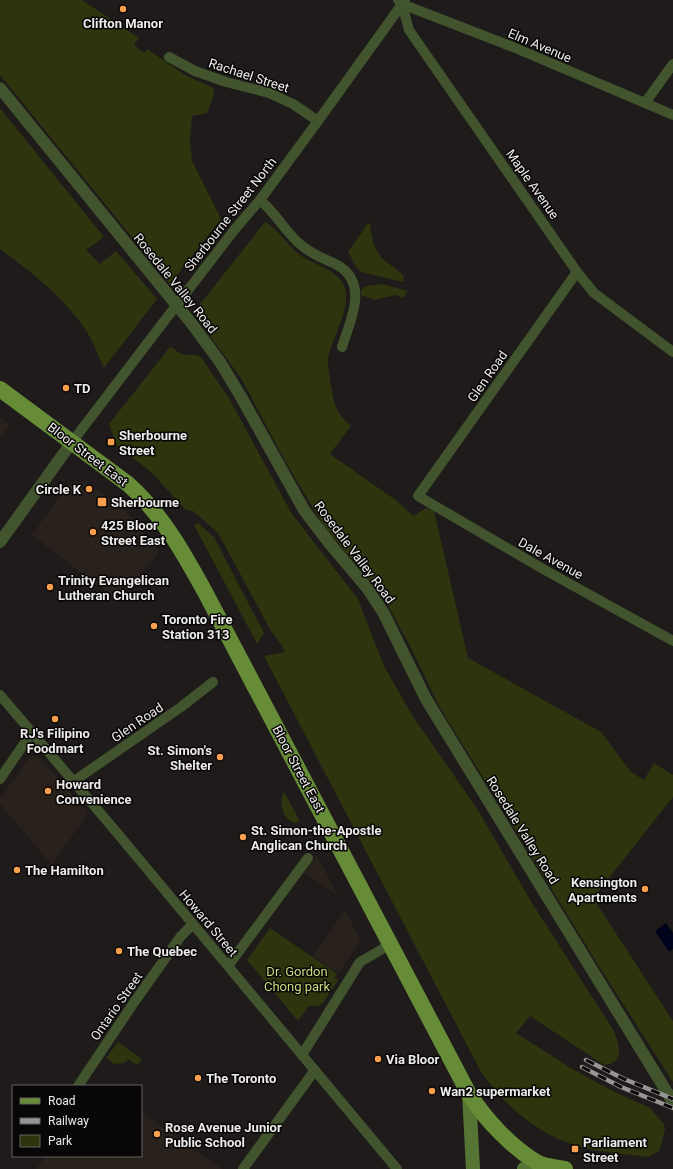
<svg xmlns="http://www.w3.org/2000/svg" width="673" height="1169" font-family="Roboto,sans-serif">
<style>
.built{fill:#29211c}
.green{fill:#2e340e}
.water{fill:#00031c}
.lines{fill:none;stroke-linecap:round;stroke-linejoin:round}
.minor{stroke:#41542e;stroke-width:10}
.tertiary{stroke:#41542e;stroke-width:12}
.secondary{stroke:#567434;stroke-width:14}
.primary{stroke:#668c37;stroke-width:16}
.rail-casing{stroke:#979593;stroke-width:4.5}
.rail{stroke:#080606;stroke-width:3;stroke-dasharray:9;stroke-linecap:butt}
.minor-bridge{stroke:#41542e;stroke-width:10}
.poi-dot{fill:#f99f4d;stroke:#080606;stroke-width:1.5}
.labels{text-anchor:middle;stroke-width:3;stroke-linejoin:round;paint-order:stroke}
.poi-label{font-size:13px;font-weight:bold;fill:#edebe9;stroke:#080606;text-anchor:start}
.street-label{font-size:13px;fill:#edebe9;stroke:#080606}
.park-label{font-size:13px;fill:#c8d981;stroke:#080606}
</style>
<rect width="100%" height="100%" fill="#1e1b1a"/>
<g class="built">
<path d="M0,417L10,425L0,439Z"/>
<path d="M73,482H86L116,502L132,518L159,552L118,601L32,535L56,501Z"/>
<path d="M33,756L40,758L88,813L52,865L0,804V799L27,760Z"/>
<path d="M317,855L338,896L304,873Z"/>
<path d="M345,910L360,940L339,974L313,956Z"/>
<path d="M141,1112L222,1169H36L46,1156H141Z"/>
</g>
<g class="green">
<path d="M0,0H82L139,38L134,45L144,53L147,49L185,75L213,88L214,95L207,113L192,116L190,141L192,161L221,219L170,284L0,75Z"/>
<path d="M0,108L104,237L86,250L100,264L116,251L157,299L104,368C99,358 95,346 90,337C68,300 34,274 0,249Z"/>
<path d="M265,222C279,229 287,245 300,255C312,264 329,267 339,278C359,299 331,337 328,359C327,365 333,401 336,407C338,414 346,421 351,426L330,454L397,501L413,516L426,508L434,511L468,658L601,732L631,772L644,780L654,763L673,775V797L593,898L673,1021V1082L602,971L439,706L410,646L384,598L325,528L285,461L241,378L193,313Z"/>
<path d="M368,223L370,224C372,237 373,250 384,260C390,265 398,269 404,276L403,282L361,272L356,267L348,252Z"/>
<path d="M382,284L408,291L403,298L396,295L374,300L361,295V290L366,286Z"/>
<path d="M170,347C174,348 177,352 181,354C188,356 194,353 201,357L230,400L292,514L358,599L384,666L412,715L476,807L532,903L614,1031C619,1045 626,1063 604,1065L530,1016L516,1033L574,1070L617,1093L650,1108L664,1124L665,1129L660,1150L649,1157C627,1154 604,1153 582,1147C540,1137 505,1106 481,1072L264,656L285,652L280,643L271,631L218,533L193,511L186,510L150,471L117,446L109,424Z"/>
<path d="M198,523L214,537L264,633L257,644L194,525Z"/>
<path d="M284,792L300,821L296,823C283,821 278,802 284,792Z"/>
<path d="M270,928L337,974L334,979H339L323,1003L318,1006H309L298,1021L247,960Z"/>
<path d="M118,1042L142,1059L137,1065L128,1059L125,1063L114,1064L106,1058Z"/>
</g>
<path class="water" d="M666,923L673,933V949L669,952L655,931Z"/>
<g class="lines">
<g class="minor">
<path d="M398,0L402,4L513,47L673,115"/>
<path d="M402,4L409,30L577,272L594,293L673,352"/>
<path d="M169,57L195,71L226,82L269,93L293,104L318,121"/>
<path d="M645,103L673,64"/>
<path d="M260,200C276,213 285,232 301,245C312,255 326,259 339,266C369,285 350,321 342,347"/>
<path d="M235,229L260,200L318,121L405,0"/>
<path d="M577,272L418,496L543,569L673,641"/>
<path d="M72,442L162,324"/>
<path d="M0,695L118,834L397,1169"/>
<path d="M0,779L32,732"/>
<path d="M74,781L181,707L213,682"/>
<path d="M228,966L308,858"/>
<path d="M302,1055L360,962L391,944"/>
<path d="M78,1086L135,1001L181,936L193,924"/>
<path d="M243,1169L315,1070"/>
</g>
<g class="tertiary">
<path d="M0,88L192,324L220,362L240,395L304,510L330,544L367,588L383,612L426,699L673,1102"/>
<path d="M0,542L72,442"/>
</g>
<g class="secondary">
<path d="M469,1094L473,1169"/>
<path d="M524,1169L539,1164"/>
</g>
<path class="primary" d="M0,389L128,484C162,514 183,552 205,592L469,1094C486,1120 511,1147 538,1163C545,1167 557,1167 565,1169"/>
<defs>
<g id="rail">
<path d="M586,1060L624,1079L673,1099"/>
<path d="M582,1067L621,1087L673,1108"/>
</g>
</defs>
<use href="#rail" class="rail-casing"/>
<use href="#rail" class="rail"/>
<path class="minor-bridge" d="M162,324L235,229"/>
</g>
<g class="poi-dot">
<circle cx="123" cy="9" r="4"/>
<circle cx="66" cy="388" r="4"/>
<rect x="107" y="438" width="8" height="8" rx="2"/>
<circle cx="89" cy="489" r="4"/>
<rect x="97" y="497" width="10" height="10" rx="2"/>
<circle cx="93" cy="532" r="4"/>
<circle cx="50" cy="587" r="4"/>
<circle cx="154" cy="626" r="4"/>
<circle cx="55" cy="719" r="4"/>
<circle cx="220" cy="757" r="4"/>
<circle cx="48" cy="791" r="4"/>
<circle cx="243" cy="837" r="4"/>
<circle cx="17" cy="870" r="4"/>
<circle cx="645" cy="889" r="4"/>
<circle cx="119" cy="951" r="4"/>
<circle cx="378" cy="1059" r="4"/>
<circle cx="198" cy="1078" r="4"/>
<circle cx="432" cy="1091" r="4"/>
<circle cx="157" cy="1134" r="4"/>
<rect x="571" y="1145" width="8" height="8" rx="2"/>
</g>
<g class="labels">
<g class="poi-label">
<text x="123" y="28" text-anchor="middle">Clifton Manor</text>
<text x="74" y="393">TD</text>
<text x="119" y="440">Sherbourne<tspan x="119" dy="15">Street</tspan></text>
<text x="81" y="494" text-anchor="end">Circle K</text>
<text x="111" y="507">Sherbourne</text>
<text x="101" y="530">425 Bloor<tspan x="101" dy="15">Street East</tspan></text>
<text x="58" y="585">Trinity Evangelican<tspan x="58" dy="15">Lutheran Church</tspan></text>
<text x="162" y="624">Toronto Fire<tspan x="162" dy="15">Station 313</tspan></text>
<text x="55" y="738" text-anchor="middle">RJ's Filipino<tspan x="55" dy="15">Foodmart</tspan></text>
<text x="212" y="755" text-anchor="end">St. Simon's<tspan x="212" dy="15">Shelter</tspan></text>
<text x="56" y="789">Howard<tspan x="56" dy="15">Convenience</tspan></text>
<text x="251" y="835">St. Simon-the-Apostle<tspan x="251" dy="15">Anglican Church</tspan></text>
<text x="25" y="875">The Hamilton</text>
<text x="637" y="887" text-anchor="end">Kensington<tspan x="637" dy="15">Apartments</tspan></text>
<text x="127" y="956">The Quebec</text>
<text x="386" y="1064">Via Bloor</text>
<text x="206" y="1083">The Toronto</text>
<text x="440" y="1096">Wan2 supermarket</text>
<text x="165" y="1132">Rose Avenue Junior<tspan x="165" dy="15">Public School</tspan></text>
<text x="583" y="1147">Parliament<tspan x="583" dy="15">Street</tspan></text>
</g>
<g class="street-label">
<text transform="translate(540 45) rotate(23)" y="5">Elm Avenue</text>
<text transform="translate(249 75) rotate(18)" y="5">Rachael Street</text>
<text transform="translate(533 184) rotate(55)" y="5">Maple Avenue</text>
<text transform="translate(230 214) rotate(-52)" y="5">Sherbourne Street North</text>
<text transform="translate(176 283) rotate(51)" y="5">Rosedale Valley Road</text>
<text transform="translate(487 376) rotate(-55)" y="5">Glen Road</text>
<text transform="translate(88 454) rotate(37)" y="5">Bloor Street East</text>
<text transform="translate(355 552) rotate(53)" y="5">Rosedale Valley Road</text>
<text transform="translate(551 558) rotate(29)" y="5">Dale Avenue</text>
<text transform="translate(137 722) rotate(-34)" y="5">Glen Road</text>
<text transform="translate(299 769) rotate(62)" y="5">Bloor Street East</text>
<text transform="translate(523 830) rotate(58)" y="5">Rosedale Valley Road</text>
<text transform="translate(209 923) rotate(50)" y="5">Howard Street</text>
<text transform="translate(116 1006) rotate(-55)" y="5">Ontario Street</text>
</g>
<g class="park-label">
<text x="297" y="976">Dr. Gordon<tspan x="297" dy="15">Chong park</tspan></text>
</g>
</g>
<rect x="12" y="1085" width="130" height="72" fill="#080606" stroke="#646261"/>
<rect x="20" y="1098" width="20" height="6" fill="#668c37" stroke="#646261"/>
<text x="48" y="1105" font-size="12" fill="#edebe9">Road</text>
<rect x="20" y="1118" width="20" height="6" fill="#979593" stroke="#646261"/>
<text x="48" y="1125" font-size="12" fill="#edebe9">Railway</text>
<rect x="20" y="1135" width="20" height="12" fill="#2e340e" stroke="#646261"/>
<text x="48" y="1145" font-size="12" fill="#edebe9">Park</text>
</svg>
